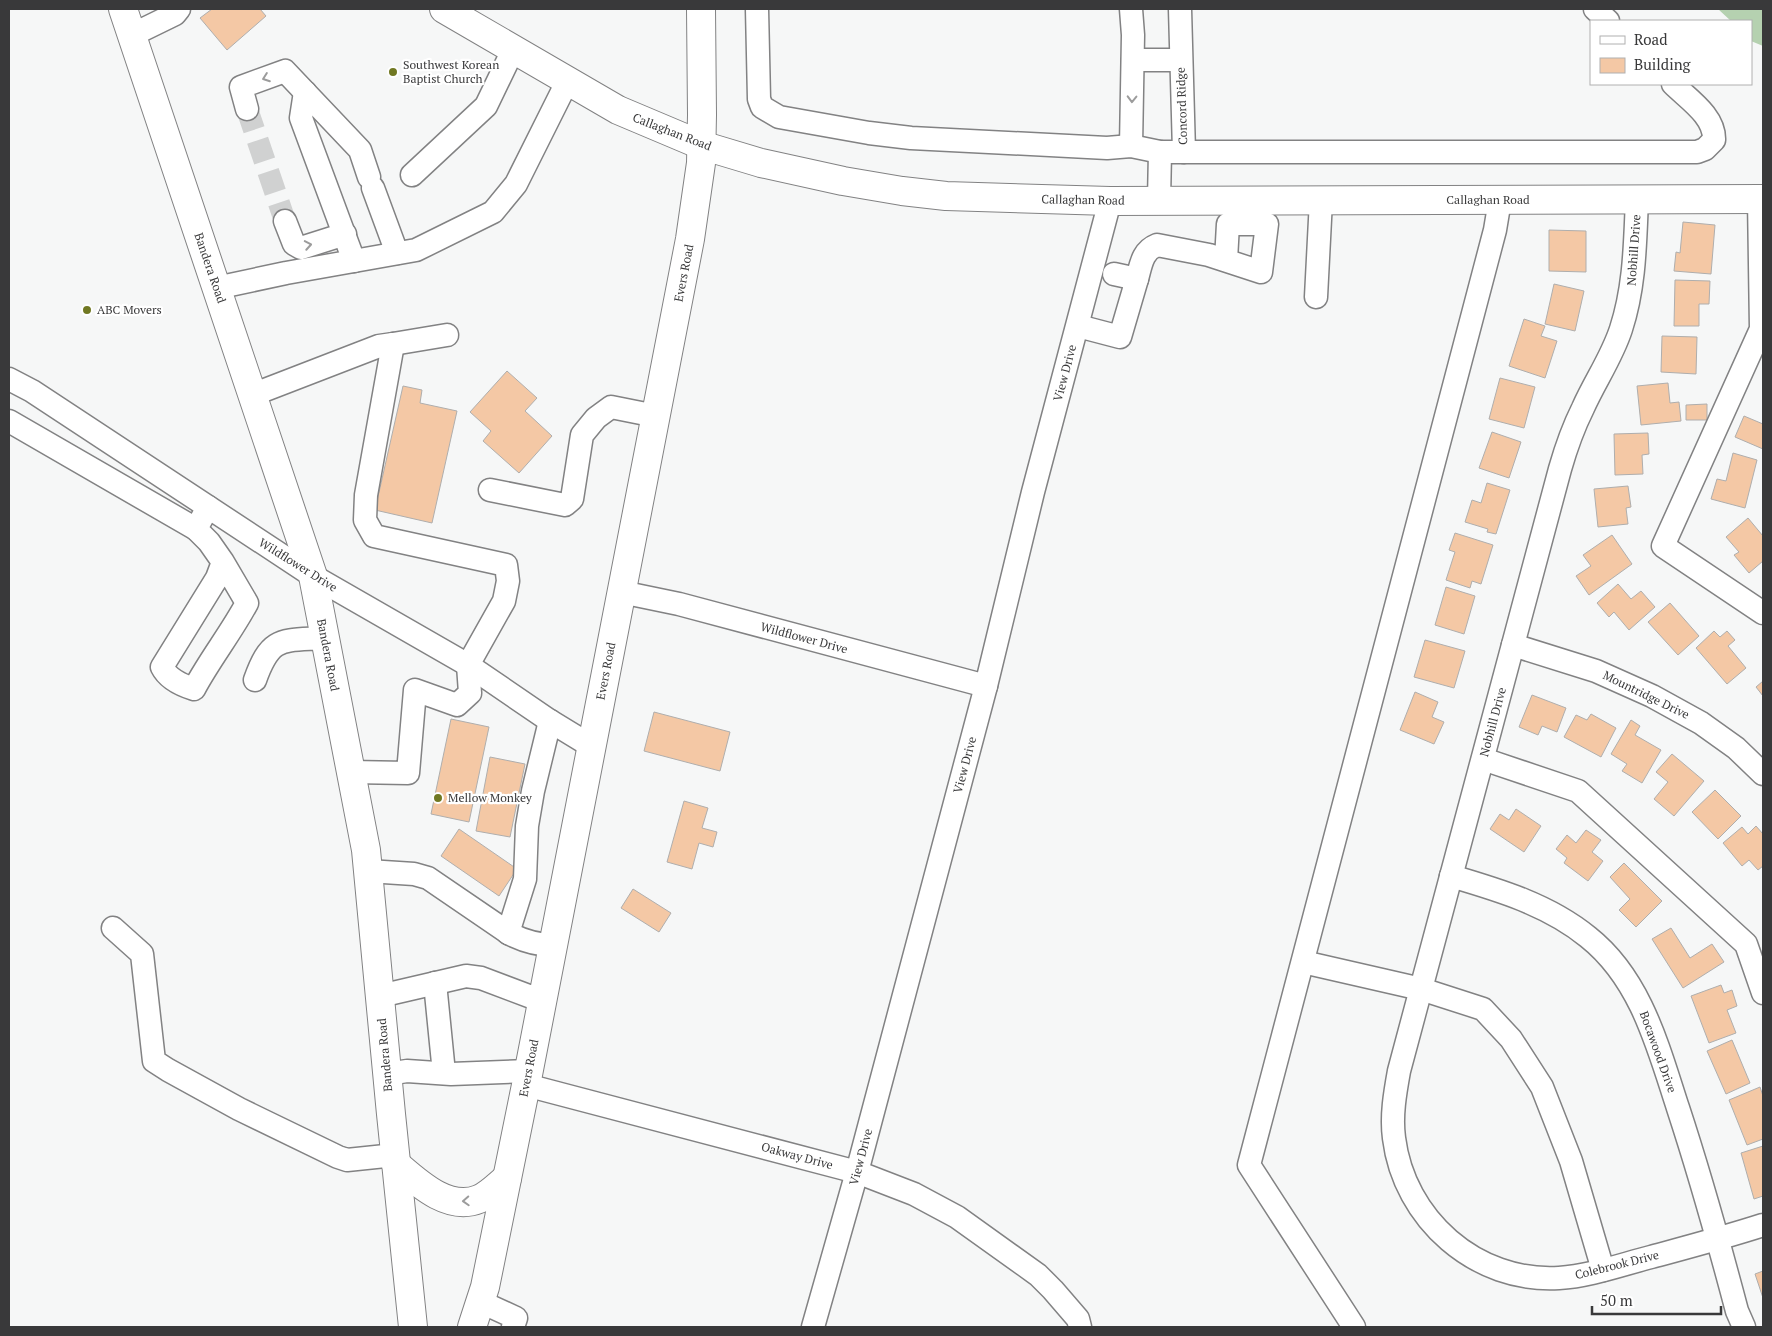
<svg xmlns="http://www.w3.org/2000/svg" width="1772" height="1336" font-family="'PT Serif',serif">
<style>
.green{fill:#b5d1b0}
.building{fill:#f4c8a5;stroke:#afaead}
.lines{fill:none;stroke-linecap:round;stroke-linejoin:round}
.minor-tunnel{stroke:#d0d1d1;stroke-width:22;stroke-dasharray:22 11;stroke-linecap:butt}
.minor-casing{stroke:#828283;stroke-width:25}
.major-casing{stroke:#828283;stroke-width:30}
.minor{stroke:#fff;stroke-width:22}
.major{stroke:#fff;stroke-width:28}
.oneway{stroke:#9c9c9c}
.poi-dot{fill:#707822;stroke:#fff;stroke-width:2}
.labels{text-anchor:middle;stroke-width:4.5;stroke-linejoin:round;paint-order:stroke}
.poi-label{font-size:12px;fill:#39393a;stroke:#fff;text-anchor:start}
.street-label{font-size:12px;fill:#39393a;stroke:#fff}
</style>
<rect width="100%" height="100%" fill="#f6f7f7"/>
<path class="green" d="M1718,9H1763V46L1751,41V21H1731Z"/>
<g class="building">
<path d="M212,9H260L266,16L227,50L200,18Z"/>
<path d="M1683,222L1715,225L1711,274L1674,271L1676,252L1680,253Z"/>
<path d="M1549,230L1586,231V272L1549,271Z"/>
<path d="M1675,280L1710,281L1709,304H1699V326H1674Z"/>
<path d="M1554,284L1584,291L1575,331L1545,324Z"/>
<path d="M1524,319L1545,326L1541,336L1557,341L1545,378L1509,366Z"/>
<path d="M1662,336L1697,337L1696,374L1661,372Z"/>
<path d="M507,371L537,398L525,411L552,436L519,473L483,441L491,431L470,412Z"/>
<path d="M1500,378L1535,387L1524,428L1489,419Z"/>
<path d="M1668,383L1670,403L1679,402L1681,421L1641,425L1637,386Z"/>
<path d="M403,386L422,390L420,403L457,411L432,523L375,510Z"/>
<path d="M1707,404V420H1686V405Z"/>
<path d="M1744,416L1763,424V449L1735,437Z"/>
<path d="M1492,432L1521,442L1509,478L1479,468Z"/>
<path d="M1648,433L1649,454L1642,455L1643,474L1615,475L1614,434Z"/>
<path d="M1733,453L1757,460L1745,508L1711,499L1717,479L1726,481Z"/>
<path d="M1487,483L1510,490L1496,534L1487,532L1488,529L1465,522L1472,500L1481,503Z"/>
<path d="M1628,486L1631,507L1626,508L1628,524L1598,527L1594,489Z"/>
<path d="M1748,518L1763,536V561L1749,573L1734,555L1739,552L1726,537Z"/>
<path d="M1455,533L1493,545L1481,584L1472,581L1470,588L1446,580L1455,552L1449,550Z"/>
<path d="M1612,535L1632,564L1589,595L1576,576L1591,566L1583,555Z"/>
<path d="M1618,584L1631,599L1641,591L1655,607L1629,630L1614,612L1609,617L1597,603Z"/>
<path d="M1446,587L1475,596L1464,634L1435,625Z"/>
<path d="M1670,603L1699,636L1678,655L1648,622Z"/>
<path d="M1714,631L1720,637L1727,631L1735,640L1728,646L1746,668L1727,684L1696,648Z"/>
<path d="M1425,640L1465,651L1454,688L1414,677Z"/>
<path d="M1763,681V696L1756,687Z"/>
<path d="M1415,692L1438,702L1432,717L1444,722L1434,744L1400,730Z"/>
<path d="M1532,695L1566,708L1557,732L1542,726L1538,735L1519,727Z"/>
<path d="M654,712L730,732L720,771L644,751Z"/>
<path d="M1591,714L1616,728L1601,757L1564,737L1576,715L1587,720Z"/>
<path d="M451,719L489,727L469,822L431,814Z"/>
<path d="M1631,720L1640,726L1635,735L1661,750L1642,783L1622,771L1627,764L1611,754Z"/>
<path d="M1672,754L1704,781L1674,816L1654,799L1668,782L1656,772Z"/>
<path d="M490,757L525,764L510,837L476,831Z"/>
<path d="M1715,790L1741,816L1718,839L1692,812Z"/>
<path d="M684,801L708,808L702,828L717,832L713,847L699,843L692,869L667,862Z"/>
<path d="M1516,809L1541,826L1524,852L1490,829L1500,814L1509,820Z"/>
<path d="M1756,826L1763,834V866L1758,870L1749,860L1742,866L1723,843L1742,827L1748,834Z"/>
<path d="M459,829L517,869L499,896L441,856Z"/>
<path d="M1586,830L1601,840L1592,852L1603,861L1588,881L1564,863L1567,858L1556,849L1567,835L1576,843Z"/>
<path d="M1624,863L1662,901L1636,927L1619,910L1630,899L1610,877Z"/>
<path d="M633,889L671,913L659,932L621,908Z"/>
<path d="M1671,928L1690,958L1712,944L1724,962L1683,988L1652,939Z"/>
<path d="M1721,985L1724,993L1732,990L1737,1006L1727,1010L1736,1033L1709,1043L1691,996Z"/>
<path d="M1732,1040L1750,1083L1726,1094L1707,1051Z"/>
<path d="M1760,1087L1763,1096V1139L1747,1145L1729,1100Z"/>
<path d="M1763,1146V1196L1754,1199L1741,1153Z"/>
<path d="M1763,1271V1298L1755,1274Z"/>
</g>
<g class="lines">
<path class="minor-tunnel" d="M247,109L285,221"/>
<defs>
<g id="minor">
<path d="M757,9L759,99L762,107L779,117L869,133L911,138L1107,148L1131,146L1160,152H1697L1705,149L1714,140C1715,116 1688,99 1673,84"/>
<path d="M1180,9L1184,152"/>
<path d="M1595,9L1608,21"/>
<path d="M132,35L175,14L179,9"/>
<path d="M1133,60H1180"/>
<path d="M305,92L301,118L354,261"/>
<path d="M247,109L241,87L285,71L360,150L369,177"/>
<path d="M1131,146L1133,35L1131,9"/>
<path d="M412,175L486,106L513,50"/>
<path d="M373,188L397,253"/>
<path d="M1637,199C1635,243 1635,286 1621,329C1612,357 1595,381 1583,408C1573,428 1566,448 1560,469L1399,1071C1395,1093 1391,1116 1394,1138C1404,1219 1476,1283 1559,1278C1590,1276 1620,1265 1651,1257C1688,1247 1726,1237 1763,1225"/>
<path d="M1759,199L1761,329L1663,546L1763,613"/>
<path d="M1159,200L1160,152"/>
<path d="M285,221L294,244L301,248L345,234"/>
<path d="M1137,279C1141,265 1142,251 1157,245L1209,255L1261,272L1267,224H1228L1226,260"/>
<path d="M216,288L286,273L416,250L493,212L516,184L567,82"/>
<path d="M1316,297L1321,200"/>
<path d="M1078,326L1120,337L1137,279L1114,274"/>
<path d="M393,344L447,335"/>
<path d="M9,379L32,391L313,576L468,665L550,721L591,746"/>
<path d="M252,395L379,346L393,344L366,495L365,520L374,536L506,565L508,581L504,601L468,665L470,693L457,705L415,690L408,773L351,772"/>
<path d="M9,421L196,529"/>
<path d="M490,490L565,505L572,499L582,435L596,418L611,407L656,416"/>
<path d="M208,507L196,529L209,542L223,562L217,578L162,667C168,679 181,685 194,689C210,659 231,633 247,603L223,562"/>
<path d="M621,592L679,604L986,686"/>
<path d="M1513,645L1596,671L1652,696L1701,723L1736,748L1763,774"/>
<path d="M255,680C271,635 282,641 325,638"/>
<path d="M1483,759L1578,791L1746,944L1763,993"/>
<path d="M368,871L414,874L428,878L510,934C524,941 537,945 553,945"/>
<path d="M1451,876C1499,890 1549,905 1588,937C1641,979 1658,1047 1678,1108C1700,1175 1719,1243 1737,1311L1744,1327"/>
<path d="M113,928L142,954L154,1061L168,1070L239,1109L338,1157L347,1160L395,1155"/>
<path d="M508,933L525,879L527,826L533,791L550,721"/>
<path d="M1303,962L1421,989L1483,1009L1511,1039L1542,1087L1571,1161L1603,1270"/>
<path d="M435,983L444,1073"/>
<path d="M380,996L466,976L481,978L542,1001"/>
<path d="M387,1074L407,1071L451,1074L529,1071"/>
<path d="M526,1085L857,1172L914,1194L957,1217L1038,1275L1053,1290L1078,1319L1080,1327"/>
<path d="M481,1302L516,1318L513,1327"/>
<path d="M813,1327L857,1172L986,686L1033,492L1110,201"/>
<path d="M1354,1327L1249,1165L1495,230L1500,200"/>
</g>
<g id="major">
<path d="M123,9L313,576L366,850L391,1114L413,1327"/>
<path d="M444,9L618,110L701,145L761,163L843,181L902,191L946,196L1110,201L1763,199"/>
<path d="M396,1164C417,1182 448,1212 479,1199C489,1195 498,1185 507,1178"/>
<path d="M472,1327L485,1287L526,1085L690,239L701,163L702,115L701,9"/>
</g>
</defs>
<use href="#minor" class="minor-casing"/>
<use href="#major" class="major-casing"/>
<use href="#minor" class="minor"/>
<use href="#major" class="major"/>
</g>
<defs><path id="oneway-chevron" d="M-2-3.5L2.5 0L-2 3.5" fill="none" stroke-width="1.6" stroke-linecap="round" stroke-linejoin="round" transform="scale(1.25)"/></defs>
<g class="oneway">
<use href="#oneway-chevron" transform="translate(266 78) rotate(160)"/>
<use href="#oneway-chevron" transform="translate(1132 99) rotate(91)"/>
<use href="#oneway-chevron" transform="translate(308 245) rotate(-10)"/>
<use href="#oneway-chevron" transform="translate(466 1201) rotate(177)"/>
</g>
<g class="poi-dot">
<circle cx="393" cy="72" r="5"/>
<circle cx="87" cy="310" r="5"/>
<circle cx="438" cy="798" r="5"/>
</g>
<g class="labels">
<g class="poi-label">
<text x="403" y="69">Southwest Korean<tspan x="403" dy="14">Baptist Church</tspan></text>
<text x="97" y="314">ABC Movers</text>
<text x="448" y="802">Mellow Monkey</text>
</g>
<g class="street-label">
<text transform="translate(1182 106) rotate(-92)" y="4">Concord Ridge</text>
<text transform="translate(672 132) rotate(21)" y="4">Callaghan Road</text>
<text transform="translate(1083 200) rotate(1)" y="4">Callaghan Road</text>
<text x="1488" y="204">Callaghan Road</text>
<text transform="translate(1634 250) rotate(-86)" y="4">Nobhill Drive</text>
<text transform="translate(210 268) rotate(71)" y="4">Bandera Road</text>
<text transform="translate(684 273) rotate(-79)" y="4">Evers Road</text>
<text transform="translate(1065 373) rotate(-75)" y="4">View Drive</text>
<text transform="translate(298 565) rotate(32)" y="4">Wildflower Drive</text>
<text transform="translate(804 638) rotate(15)" y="4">Wildflower Drive</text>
<text transform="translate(328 655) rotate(79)" y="4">Bandera Road</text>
<text transform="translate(606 671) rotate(-79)" y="4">Evers Road</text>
<text transform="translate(1646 695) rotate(26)" y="4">Mountridge Drive</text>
<text transform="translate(1493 722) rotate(-75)" y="4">Nobhill Drive</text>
<text transform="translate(965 765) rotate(-75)" y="4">View Drive</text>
<text transform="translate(1658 1052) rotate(70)" y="4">Bocawood Drive</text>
<text transform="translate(385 1055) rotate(-95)" y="4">Bandera Road</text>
<text transform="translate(529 1068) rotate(-79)" y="4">Evers Road</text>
<text transform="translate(797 1156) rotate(15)" y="4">Oakway Drive</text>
<text transform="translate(861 1157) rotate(-75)" y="4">View Drive</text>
<text transform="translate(1617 1265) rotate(-14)" y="4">Colebrook Drive</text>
</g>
</g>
<rect width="1772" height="1336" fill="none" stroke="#39393a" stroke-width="20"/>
<rect x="1590" y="20" width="162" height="65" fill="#ffffff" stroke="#b0b0b0"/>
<rect x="1600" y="36" width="25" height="8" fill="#ffffff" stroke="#b0b0b0"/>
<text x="1634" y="45" font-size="15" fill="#39393a">Road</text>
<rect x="1600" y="58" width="25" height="15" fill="#f4c8a5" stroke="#b0b0b0"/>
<text x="1634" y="70" font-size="15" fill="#39393a">Building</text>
<path d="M1592 1306v8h129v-8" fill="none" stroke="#39393a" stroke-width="2.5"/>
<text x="1600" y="1306" font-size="15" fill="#39393a" stroke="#ffffff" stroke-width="4" paint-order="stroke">50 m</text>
</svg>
